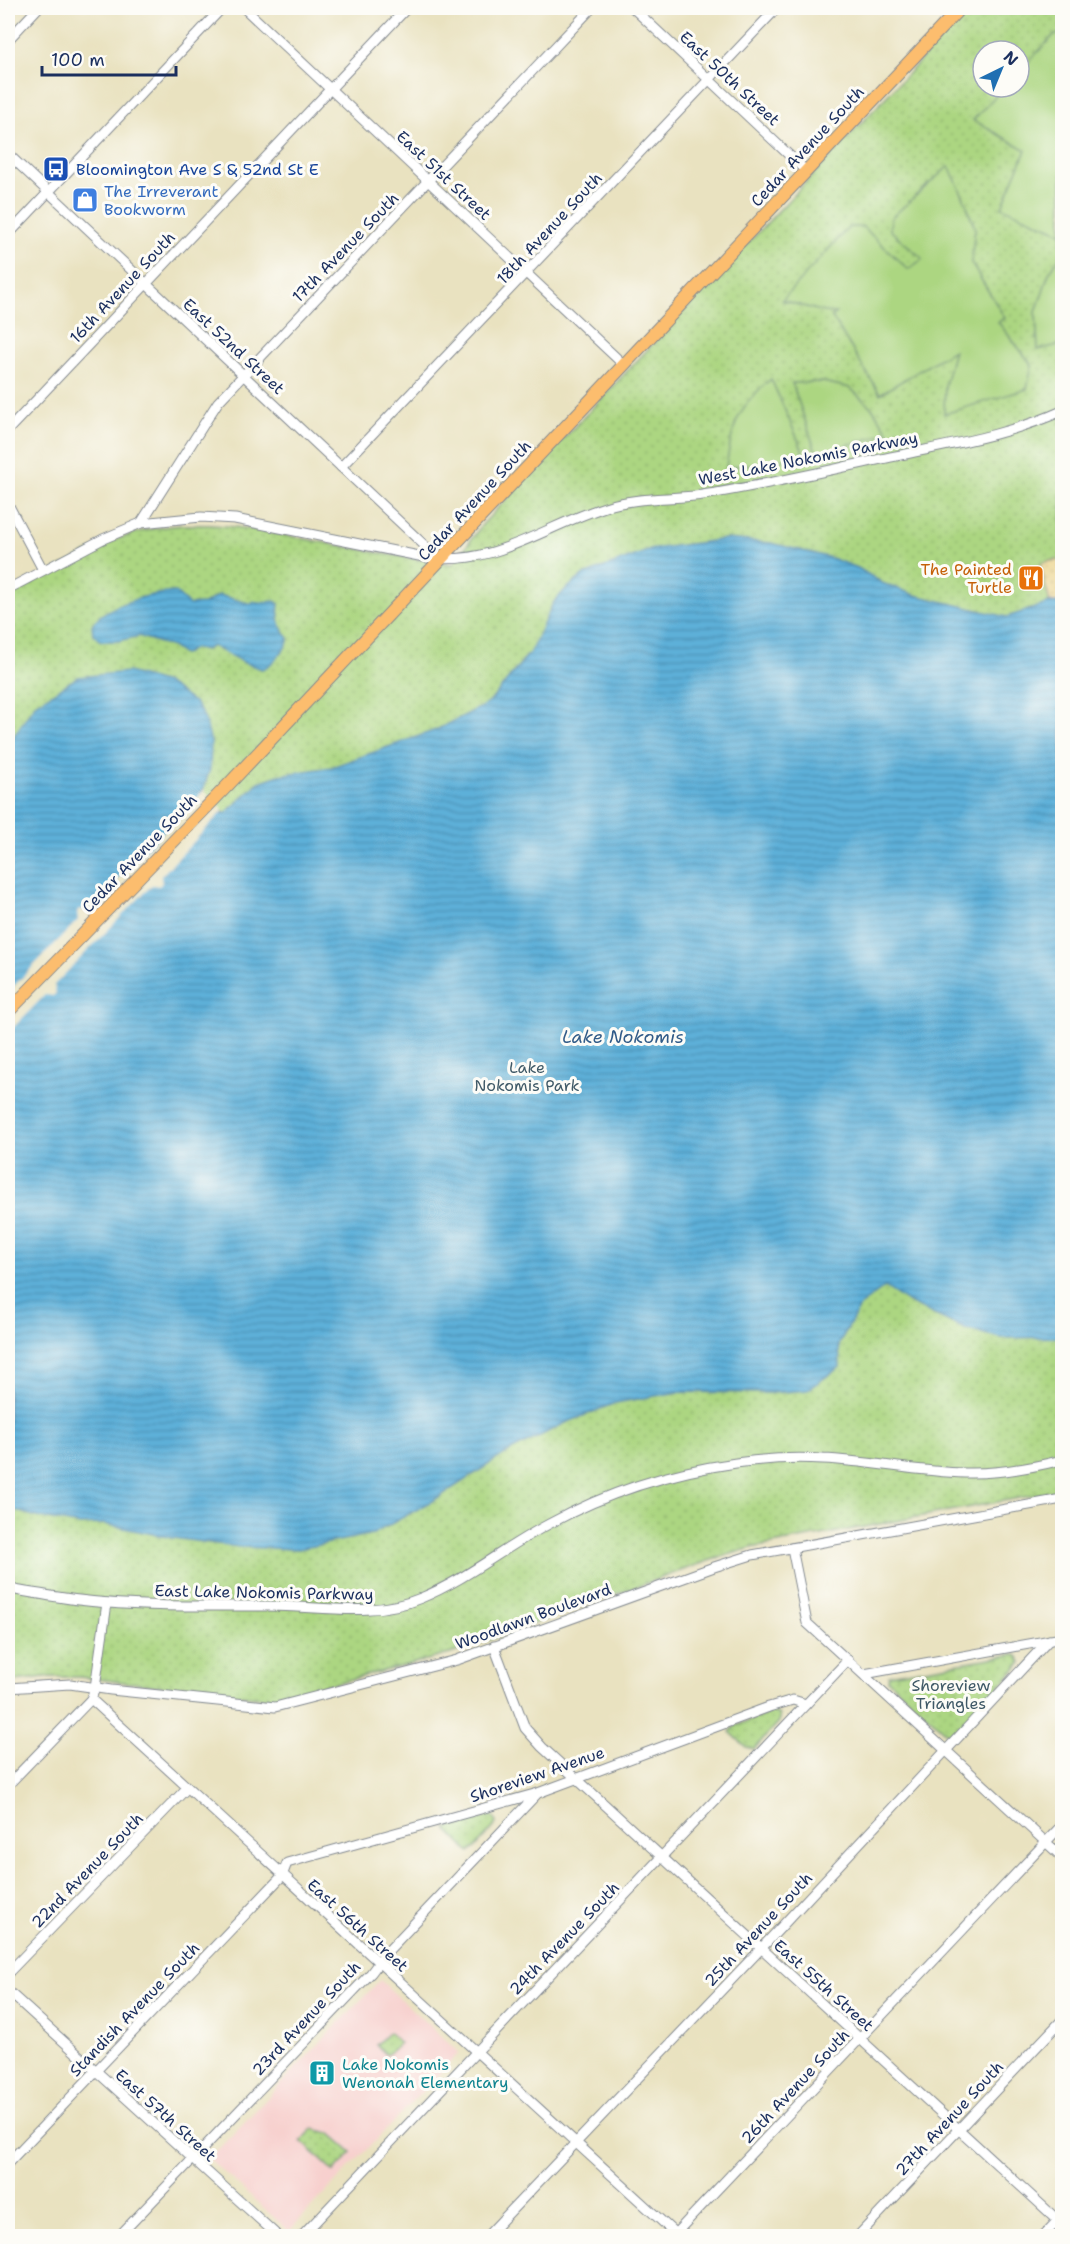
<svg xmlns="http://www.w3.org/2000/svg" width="1070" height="2244" font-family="'Shantell Sans',sans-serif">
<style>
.built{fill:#f7d0ce}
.green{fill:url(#green-dots);stroke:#648270;stroke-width:1.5;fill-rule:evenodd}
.sand{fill:url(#sand-dots);stroke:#84847e;stroke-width:1.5}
.pitch{fill:#acd681;stroke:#648270;stroke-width:1.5}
.water{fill:url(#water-rules);stroke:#3c709c;stroke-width:1.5}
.pier{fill:#e9e2c0}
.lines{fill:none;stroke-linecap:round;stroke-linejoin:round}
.minor-casing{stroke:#82888f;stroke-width:11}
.major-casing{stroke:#82888f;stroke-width:14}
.minor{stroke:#fff;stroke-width:9}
.major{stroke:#fcbd6e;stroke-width:12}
.labels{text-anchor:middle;stroke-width:6;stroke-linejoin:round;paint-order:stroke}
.street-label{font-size:16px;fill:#1b2f5e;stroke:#fdfcf7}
.transit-label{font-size:16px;fill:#164399;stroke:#fdfcf7;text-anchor:start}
.shop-label{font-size:16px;fill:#366cbe;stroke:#fdfcf7;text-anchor:start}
.food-label{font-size:16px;fill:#c56008;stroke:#fdfcf7;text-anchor:end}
.park-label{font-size:16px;fill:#3f5967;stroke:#fdfcf7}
.culture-label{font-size:16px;fill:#0d838f;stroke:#fdfcf7;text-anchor:start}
.water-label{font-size:18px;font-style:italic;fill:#325c89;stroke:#fdfcf7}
</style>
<defs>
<pattern id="green-dots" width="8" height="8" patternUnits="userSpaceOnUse" patternTransform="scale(1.5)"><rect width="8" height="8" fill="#acd681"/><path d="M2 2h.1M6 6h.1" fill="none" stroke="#93b872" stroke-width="1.8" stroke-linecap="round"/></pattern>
<pattern id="sand-dots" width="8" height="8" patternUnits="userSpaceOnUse" patternTransform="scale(1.5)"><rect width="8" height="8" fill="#eeda9e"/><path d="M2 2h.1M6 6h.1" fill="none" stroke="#ccbb8a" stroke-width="1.8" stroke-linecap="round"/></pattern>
<pattern id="water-rules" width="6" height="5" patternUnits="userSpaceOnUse" patternTransform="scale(1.5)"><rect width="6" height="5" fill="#5db0d9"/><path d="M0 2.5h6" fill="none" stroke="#4c90b3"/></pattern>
</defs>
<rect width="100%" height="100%" fill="#fdfcf7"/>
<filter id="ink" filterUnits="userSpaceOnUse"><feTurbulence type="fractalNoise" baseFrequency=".0167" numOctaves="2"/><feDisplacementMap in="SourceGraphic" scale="12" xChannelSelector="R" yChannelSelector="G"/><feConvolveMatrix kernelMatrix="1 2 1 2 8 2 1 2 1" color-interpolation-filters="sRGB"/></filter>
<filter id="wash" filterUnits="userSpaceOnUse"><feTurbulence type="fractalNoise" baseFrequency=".008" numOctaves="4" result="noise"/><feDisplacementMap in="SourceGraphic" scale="24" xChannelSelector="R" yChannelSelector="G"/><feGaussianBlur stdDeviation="1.35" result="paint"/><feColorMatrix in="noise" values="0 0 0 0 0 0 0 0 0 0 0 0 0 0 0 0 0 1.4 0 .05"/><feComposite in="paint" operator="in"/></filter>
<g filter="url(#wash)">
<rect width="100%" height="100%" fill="#e9e2c0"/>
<path class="built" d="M380,1980L459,2053L289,2231L209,2159Z"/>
<g class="green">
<path d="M970,8H1062V1490L751,1548L708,1561L450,1654L274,1699L79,1677H44L8,1682V597C49,574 101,540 147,530C201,518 252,529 305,539C354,548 403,559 453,564L482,525ZM983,51H1019V87H983Z"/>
<path d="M1015,1654L1019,1657L1021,1663L951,1737L888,1680L889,1675Z"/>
<path d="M773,1712L779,1715V1722L754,1749L746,1747L730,1732L735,1726Z"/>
<path d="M490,1816L494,1818L496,1823L494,1827L470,1853L446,1828Z"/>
<path d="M389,2032L400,2043L387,2055L376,2045Z"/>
<path d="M313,2129L330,2133L352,2152L334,2172L301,2141Z"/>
</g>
<path class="sand" d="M1055,560L1062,561V602L1050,603L1040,565L1044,562Z"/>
<g class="pitch">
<path d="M1062,34V233L1002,207L1026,150L973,120L1004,87H1019V72L1054,35Z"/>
<path d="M949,166L964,198L975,228L971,263L1005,318L998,322L1032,365L1027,389L944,414L945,385L954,350L880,394L832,317L836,313L824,312L782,300L849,227H863L908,269L923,259L890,230L891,218Z"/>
<path d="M1062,254V344L1038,350L1036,312L1049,273Z"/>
<path d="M771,379L803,451L798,457L726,468C732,425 738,406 771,379Z"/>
<path d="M823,382L850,388L873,409L889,433L820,453L815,449L792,383Z"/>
</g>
<g class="water">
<path d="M726,539L771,543L831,558L858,568L882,583L915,595L1007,617L1050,603L1062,602V1337L1001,1338L965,1329L909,1303L885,1287L861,1305L839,1343L840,1367L807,1390L771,1393L678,1392L615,1403L563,1424L503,1455L439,1497L373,1534L298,1549L240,1547L173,1538L104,1524L80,1525L37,1517L8,1508V745L35,704L78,677L128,672L166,683L195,703L204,717L211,742L210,769L202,793L225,814L259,782L279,775L332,767L436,730L489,703L531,651L553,603L565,590L584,575L653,549Z"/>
<path d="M175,592L189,605L204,604L219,595L252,604L253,601L257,603L275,601L279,604C277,616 280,629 289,638C287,648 272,666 262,669L245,663L212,646L205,650L194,648L183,655L172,647L139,636L119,641H101L93,634L92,625C104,605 152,593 175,592Z"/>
</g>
<path class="pier" d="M206,788L205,792L224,810L161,876L162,883L159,886L152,885L54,985L56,993L53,996L45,995L8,1033V992L78,920L77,912L79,909L87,910Z"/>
</g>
<g filter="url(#ink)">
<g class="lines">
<defs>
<g id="minor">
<path d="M244,8L624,365"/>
<path d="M633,8L806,171"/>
<path d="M8,40L38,8"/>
<path d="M8,154L439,559"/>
<path d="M8,235L222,8"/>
<path d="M8,430L407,8"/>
<path d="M341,467L777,8"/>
<path d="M8,504L43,570"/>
<path d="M141,523L218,402L592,8"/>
<path d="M8,589L103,539L141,523L201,517L235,519L424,557C493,568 542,527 605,507C639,496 674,500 709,494C771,484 833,469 896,456C952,444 1009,435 1062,411"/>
<path d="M792,1548L807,1623L1062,1857"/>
<path d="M8,1588C21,1592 36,1593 51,1596C121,1608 192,1606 264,1606C315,1605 372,1619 421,1598C467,1579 505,1547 549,1524C606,1493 671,1472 736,1463C764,1459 795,1457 823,1459C871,1461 917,1472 965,1473C999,1474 1030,1468 1062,1460"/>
<path d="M494,1646L525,1728L542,1747L1062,2224"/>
<path d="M864,1674L1062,1638"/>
<path d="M8,1688L70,1684L111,1690L275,1707L457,1660L714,1567L752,1555L1062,1499"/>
<path d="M91,1699L678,2236"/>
<path d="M8,1785L91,1699L95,1688L107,1603"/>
<path d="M8,1973L187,1788"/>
<path d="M8,1991L278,2236"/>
<path d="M8,2163L282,1876L287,1863L538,1793L769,1707L793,1700L806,1704"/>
<path d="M119,2236L371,1973L386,1953L536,1795"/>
<path d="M302,2236L848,1660"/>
<path d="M487,2236L756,1954L1049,1640"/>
<path d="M673,2236L1062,1825"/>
<path d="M858,2236L1062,2020"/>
<path d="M1043,2236L1061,2217"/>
</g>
<path id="major" d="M8,1012L228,785L960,8"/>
</defs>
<use href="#minor" class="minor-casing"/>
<use href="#major" class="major-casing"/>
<use href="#minor" class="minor"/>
<use href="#major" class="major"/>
</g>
</g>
<defs>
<symbol id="bus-square" viewBox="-11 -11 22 22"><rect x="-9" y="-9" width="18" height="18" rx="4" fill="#1a4fb4" stroke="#fdfcf7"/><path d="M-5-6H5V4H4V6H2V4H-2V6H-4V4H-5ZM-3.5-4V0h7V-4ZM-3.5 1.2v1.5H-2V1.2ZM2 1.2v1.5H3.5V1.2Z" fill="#fff"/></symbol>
<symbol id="shop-square" viewBox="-11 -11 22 22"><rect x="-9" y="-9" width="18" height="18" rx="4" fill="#3f7fe0" stroke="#fdfcf7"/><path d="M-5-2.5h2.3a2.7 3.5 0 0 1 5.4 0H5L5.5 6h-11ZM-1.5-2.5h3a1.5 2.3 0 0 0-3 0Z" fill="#fff"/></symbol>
<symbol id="restaurant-square" viewBox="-11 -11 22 22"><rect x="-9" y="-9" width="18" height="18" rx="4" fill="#e8710a" stroke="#fdfcf7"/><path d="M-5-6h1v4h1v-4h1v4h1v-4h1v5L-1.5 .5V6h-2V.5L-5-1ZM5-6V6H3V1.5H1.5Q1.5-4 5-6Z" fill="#fff"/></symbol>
<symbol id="building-square" viewBox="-11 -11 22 22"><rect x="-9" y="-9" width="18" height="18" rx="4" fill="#0f9aa8" stroke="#fdfcf7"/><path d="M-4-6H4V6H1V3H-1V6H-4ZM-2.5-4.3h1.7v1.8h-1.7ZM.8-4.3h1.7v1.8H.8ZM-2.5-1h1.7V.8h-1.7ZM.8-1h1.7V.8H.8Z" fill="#fff"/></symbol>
</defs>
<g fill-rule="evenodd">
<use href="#bus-square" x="41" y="154" width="30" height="30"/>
<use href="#shop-square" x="70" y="185" width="30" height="30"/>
<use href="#restaurant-square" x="1016" y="563" width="30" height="30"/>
<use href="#building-square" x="307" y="2058" width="30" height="30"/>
</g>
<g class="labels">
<g class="street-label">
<text transform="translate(730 78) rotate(43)" y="6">East 50th Street</text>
<text transform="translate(807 146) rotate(-47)" y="6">Cedar Avenue South</text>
<text transform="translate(444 175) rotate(43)" y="6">East 51st Street</text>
<text transform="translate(549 228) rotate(-47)" y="6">18th Avenue South</text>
<text transform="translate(345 247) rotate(-46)" y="6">17th Avenue South</text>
<text transform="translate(122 287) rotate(-47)" y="6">16th Avenue South</text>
<text transform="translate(234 346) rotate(43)" y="6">East 52nd Street</text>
<text transform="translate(808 458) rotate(-11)" y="6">West Lake Nokomis Parkway</text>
<text transform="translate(474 500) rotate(-47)" y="6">Cedar Avenue South</text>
<text transform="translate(139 853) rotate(-46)" y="6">Cedar Avenue South</text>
<text transform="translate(264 1592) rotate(1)" y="6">East Lake Nokomis Parkway</text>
<text transform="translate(533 1616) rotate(-20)" y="6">Woodlawn Boulevard</text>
<text transform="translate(537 1774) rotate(-19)" y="6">Shoreview Avenue</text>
<text transform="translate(87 1870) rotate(-46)" y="6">22nd Avenue South</text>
<text transform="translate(358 1925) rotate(42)" y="6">East 56th Street</text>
<text transform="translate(758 1929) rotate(-47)" y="6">25th Avenue South</text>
<text transform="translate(564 1938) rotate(-46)" y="6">24th Avenue South</text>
<text transform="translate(824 1985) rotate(42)" y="6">East 55th Street</text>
<text transform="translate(134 2009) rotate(-46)" y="6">Standish Avenue South</text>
<text transform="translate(306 2018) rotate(-47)" y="6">23rd Avenue South</text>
<text transform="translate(795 2086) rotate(-47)" y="6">26th Avenue South</text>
<text transform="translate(166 2115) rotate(42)" y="6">East 57th Street</text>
<text transform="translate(949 2118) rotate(-47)" y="6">27th Avenue South</text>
</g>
<g class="transit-label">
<text x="76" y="175">Bloomington Ave S &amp; 52nd St E</text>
</g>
<g class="shop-label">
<text x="104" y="197">The Irreverant<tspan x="104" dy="18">Bookworm</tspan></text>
</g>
<g class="food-label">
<text x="1012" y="575">The Painted<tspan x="1012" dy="18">Turtle</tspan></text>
</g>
<g class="park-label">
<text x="527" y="1073">Lake<tspan x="527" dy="18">Nokomis Park</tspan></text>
<text x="951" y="1691">Shoreview<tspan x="951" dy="18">Triangles</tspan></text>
</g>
<g class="culture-label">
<text x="342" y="2070">Lake Nokomis<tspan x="342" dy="18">Wenonah Elementary</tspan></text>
</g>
<g class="water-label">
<text x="623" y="1043">Lake Nokomis</text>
</g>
</g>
<rect width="1070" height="2244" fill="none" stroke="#fdfcf7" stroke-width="30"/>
<g transform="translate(1001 69) rotate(43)"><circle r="28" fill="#fdfcf7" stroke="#a3aaba" stroke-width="1.5"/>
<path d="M0-4.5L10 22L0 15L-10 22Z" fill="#1f6fb2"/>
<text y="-9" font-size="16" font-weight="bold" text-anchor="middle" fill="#1b2f5e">N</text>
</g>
<path d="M42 66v9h134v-9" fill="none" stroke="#1b2f5e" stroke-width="3"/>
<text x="51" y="66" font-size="18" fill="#1b2f5e" stroke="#fdfcf7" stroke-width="4.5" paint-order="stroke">100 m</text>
</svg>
